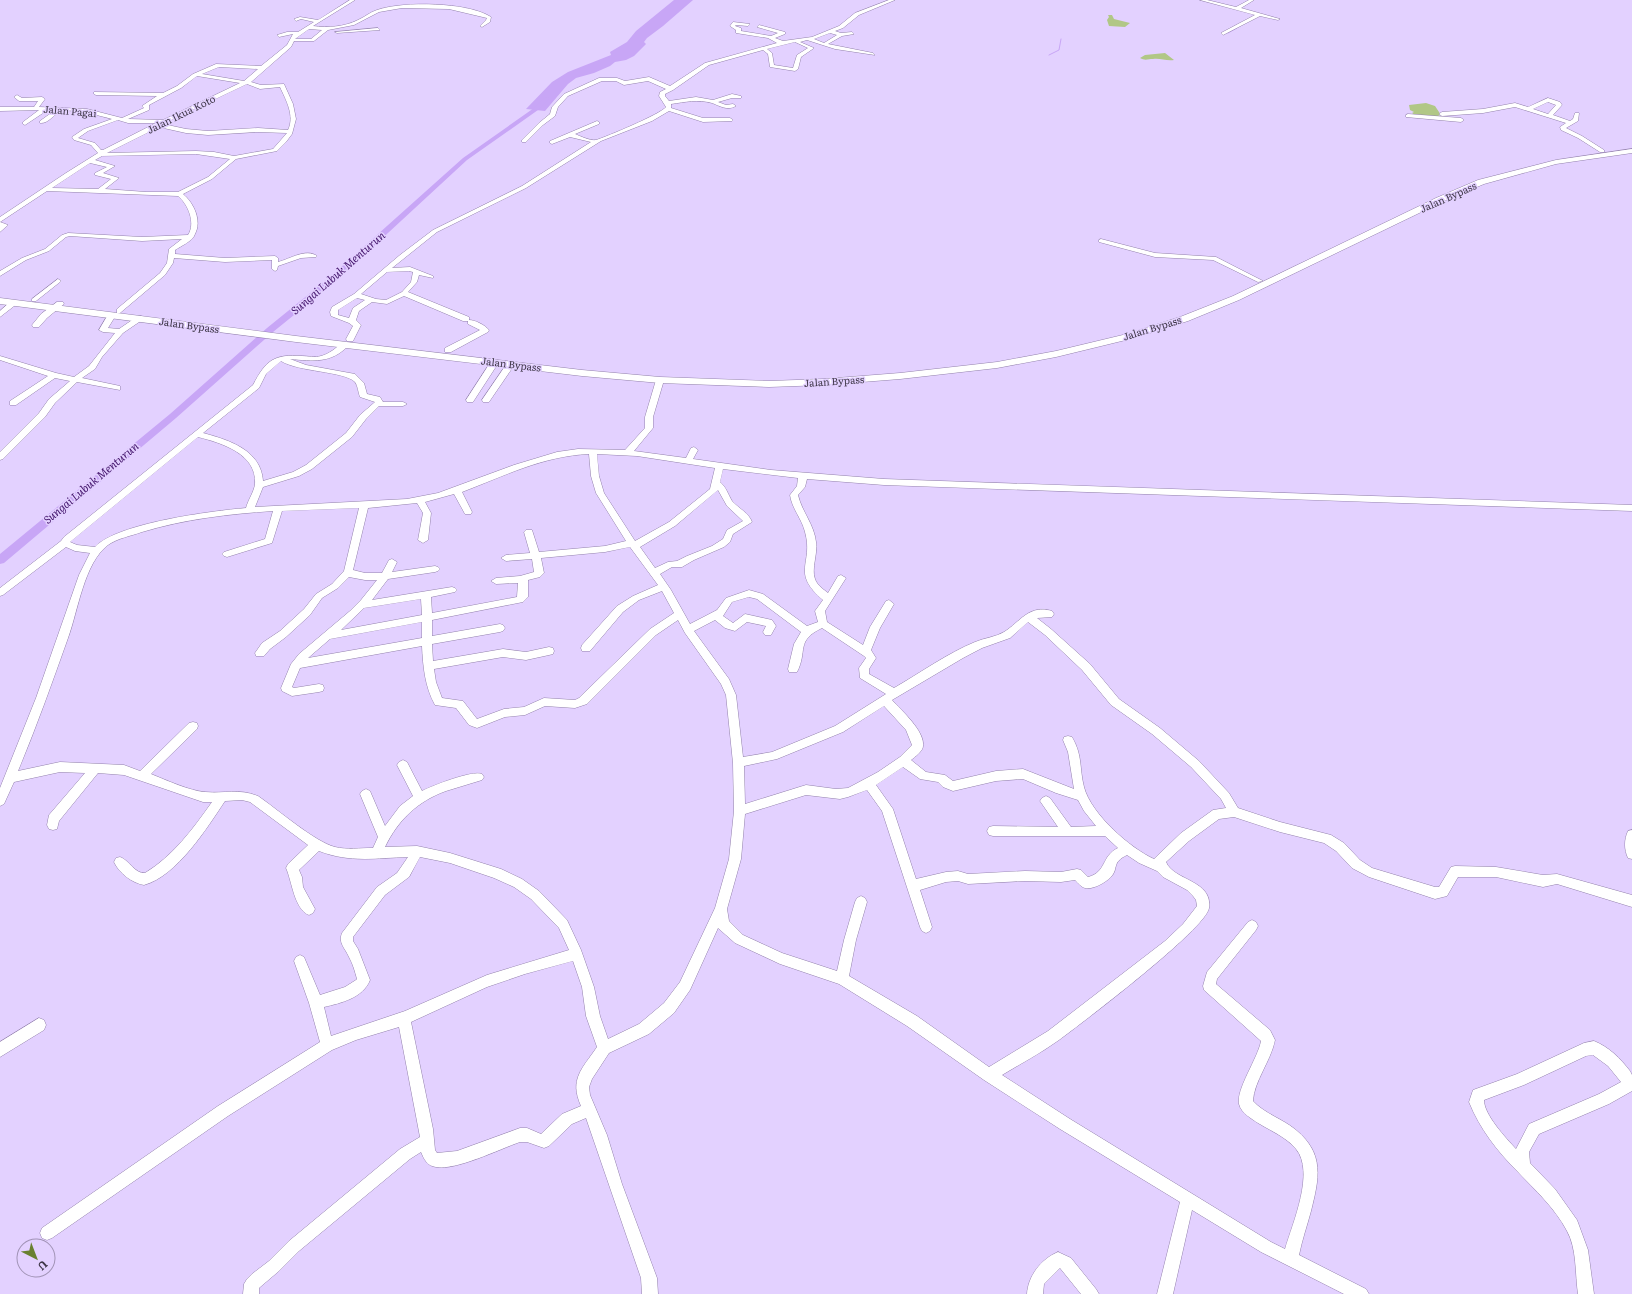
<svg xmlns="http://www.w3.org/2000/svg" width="1632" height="1294" font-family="Literata,serif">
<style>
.green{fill:#b1c786}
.water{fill:#c8a6f6}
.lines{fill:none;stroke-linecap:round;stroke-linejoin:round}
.stream{stroke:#c8a6f6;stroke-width:1}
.river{fill:#c8a6f6;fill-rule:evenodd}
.minor-casing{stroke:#9382ac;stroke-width:1}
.highway-casing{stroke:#9382ac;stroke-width:1}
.minor{fill:#fff;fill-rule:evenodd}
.highway{fill:#fff;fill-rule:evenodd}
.labels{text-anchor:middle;stroke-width:3;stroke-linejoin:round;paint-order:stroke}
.far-street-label{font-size:10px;fill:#3f3749;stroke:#e3d1ff}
.far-water-label{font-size:11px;font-style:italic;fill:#43146c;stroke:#e3d1ff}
</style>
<rect width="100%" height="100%" fill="#e3d1ff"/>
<g class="green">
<path d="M1108,15H1112L1114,19L1130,23L1125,27L1109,26L1107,20L1109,17Z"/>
<path d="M1165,53L1174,60C1166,61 1160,58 1153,59C1148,59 1145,61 1140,58L1145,55Z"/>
<path d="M1426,103L1435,106L1441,115C1432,118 1431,116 1422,115C1418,114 1416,116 1412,113L1414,112L1410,110L1409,105Z"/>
</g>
<path class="water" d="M674,0H693L663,26L647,38L644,42L646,44L634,56L626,60L615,62L610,66L594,73L576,78L568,84L545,111L526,109L552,82L568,72L611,55L610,52L627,42L636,31Z"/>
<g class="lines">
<g class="stream">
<path d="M1228,33L1237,28"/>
<path d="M1049,55L1059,50L1061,39"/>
</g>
<path class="river" d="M545,97L550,98L538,110L467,160L336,281L273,332L176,418L4,563L0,564V554L170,414L267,328L330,277L463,158L534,108Z"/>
<defs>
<g id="minor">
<path d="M350,0H355L313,26C328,28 344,27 358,20C365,17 370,12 377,10C403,1 468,2 491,17L490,22L482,27L480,26L486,20L487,18L449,9L402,8L379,12L354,25L328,30L314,41H294L291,47L251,82L261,85L284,84L293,104L296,119L292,134L286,142L277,151L236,159L212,179L183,194C194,203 202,221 195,234C193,241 181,246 175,250V254L225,258L275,256L278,258V262C290,259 306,248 317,256L316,257L301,258L278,266L277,270L275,271L272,269V260L225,262L174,258L173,263L165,275L120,313H117V309L160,273L167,263L169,249L182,239L142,241L70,236L66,237L49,251L26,260L0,276V271L22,258L45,249L62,235L68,233L142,237L188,235C196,223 188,204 178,196L47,191L0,222V217L66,173L98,153L91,145L74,140L72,137L84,129L112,119C96,115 78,109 62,111C54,113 49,124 40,123V121L54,111H46L25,125L23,124V122L39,110L0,111V107H34L38,101H19L14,97L17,95L22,98L42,97L45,99L39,107L87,109L122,118L144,108L142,106L157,96L96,95L94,94V92L163,93L177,86L193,74L216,64L261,66L287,45L293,34L279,37L277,35L287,32H298L314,22L301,19L296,21L294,19L300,17L318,20ZM309,29L322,30L311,39H295ZM219,67L258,69L244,81L202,74ZM197,76L240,83L163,120L128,119L149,110V105L181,88ZM247,84L260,89L280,87C286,100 295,116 288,130L258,128L208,131L186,129L163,124ZM118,120L128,123H156L103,150H101L95,143L78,138L88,131ZM159,127L186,133L208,135L258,132L287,133L273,149L234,156L214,152L196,151L107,153ZM196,154L230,159L208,177L178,192H146L105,189L119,178L103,173L115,166L95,160L102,156ZM90,163L107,167L95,173V175L111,179L98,189L52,188Z"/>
<path d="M889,0H895L859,15L843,28L835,31L841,33L852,32L854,34L842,36L828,44L873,53L875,55L835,49L807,40L800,42L814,48L801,57L798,69L795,71L770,67L768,54L763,50L709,65L673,90L665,94V96L669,101L696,97L713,100L732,94L741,96V98H732L718,102L726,105L733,104L736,106C727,111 720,106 712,103C698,99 685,102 671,104V108L703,118H730L733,120L732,121L703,122L669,111L652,121L601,141L526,188L437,232L392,268L410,267L433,276V278L419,275L417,282L408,292L469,317V320C475,320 485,325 489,330L488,332L451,352H445V348L480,330L468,324V321H463L404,296L387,304L372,302L359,311L356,320L361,325L353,341H347L346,339L353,326L349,323L331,316L330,312L332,307L354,294L400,255L433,230L522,186L591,142L570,137L552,144L550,143V141L597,121L599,122V124L575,134C580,136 590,141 596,140C606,137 661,114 666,107L659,96L660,92L666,89L648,81L624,85L616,81H602L568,96L558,107L555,116L543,125L526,142H522V140L539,123L550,114L552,107L564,94L599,78H617L625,81L649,77L670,86L705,63L777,43L768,38L736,33V30L730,26L733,22L750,24L748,26L736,25L735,26L741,28V31L771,36L778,33L757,27L759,25L785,32V34L775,38L783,41L812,37L839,26L855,13ZM830,33L837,35L824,43L814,39ZM795,42L808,48L797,55L793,68L774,65L772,53L767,49ZM409,271L413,272L411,282L402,292L386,300L376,299L361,294L387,272ZM357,298L365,300L353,308L349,318L338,315V310Z"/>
<path d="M1200,0H1207L1236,7L1249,0H1254L1241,8L1280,19L1278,20L1260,16L1223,35L1221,33L1255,15Z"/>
<path d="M378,28L380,30L337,33L335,32Z"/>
<path d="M1548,98L1560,102L1562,105L1553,115L1570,121L1573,119L1575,113H1579L1578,121L1566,128L1582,136L1604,150V152H1600L1578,138L1561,130L1560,127L1566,123L1515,107L1483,113L1442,116L1439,114L1442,112L1483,109L1515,103L1528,107ZM1548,102L1556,105L1548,114L1533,109Z"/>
<path d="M1408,114L1461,118L1464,120L1461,122L1406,117V115Z"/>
<path d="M0,222L8,225L0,232Z"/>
<path d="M1101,239L1155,253L1216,257L1263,281L1258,282L1213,260L1155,257L1099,242V240Z"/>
<path d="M58,279L61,281L60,282L36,301H32V299Z"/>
<path d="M11,301H14L18,303L0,317V311Z"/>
<path d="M57,302H63L64,304L47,318L39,327H33L32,325L41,314Z"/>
<path d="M109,313H115L116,315L108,328L119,329L138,316H141L145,318L123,333L102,357L95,369L82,378L120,386V390L77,382L55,403L45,417L3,459L0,460V452L39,413L49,399L70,381L55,378L16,405H10V401L48,376L0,360V356L56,373L74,377L89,366L115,333L103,332L99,330Z"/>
<path d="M342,343H345L349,345C331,364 313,361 290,359L306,365L355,374L364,383L367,394L380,397L383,402H403L407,404L403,406H379L366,419L352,437L312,469L299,476L263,487L255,507L407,499L438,493L514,465L557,452L578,449L625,450L645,428V417L656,380L660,378L664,380L653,417V428L634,451L686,458L691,448L694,447L698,450L693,459L771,470L884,479L1632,505V511L884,485L807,479L805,487L798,495C802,512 814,524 816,542C818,554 811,568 815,579C817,585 823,589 828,593L838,576L841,575L846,578L825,611L827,622L863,645L870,627L886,601L889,600L894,604L880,628L871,650L876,658L869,669V674L894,688C920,673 948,653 975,642C984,638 996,637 1004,632C1020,622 1029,604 1052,611L1054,614L1052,617L1037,618L1051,629L1090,664L1119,699L1160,728L1199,761L1229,793L1238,808L1280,822L1331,835L1344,843L1360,860L1372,868L1435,887H1439L1451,867L1455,866L1496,867L1543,875L1557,874L1632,895V907L1557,884L1543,887L1496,877H1458L1447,896L1435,899L1369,877L1352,868L1336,851L1324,843L1280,832L1234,817L1219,819L1189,841L1166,862C1174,881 1213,880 1209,908C1206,929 1082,1023 1059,1040C1041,1053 1020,1064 1002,1075L1070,1119L1271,1242L1285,1249C1293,1222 1315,1172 1296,1149C1286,1137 1271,1131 1258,1123C1252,1119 1241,1113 1239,1104C1236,1089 1258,1058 1261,1041L1204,990L1203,986L1207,972L1248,922L1252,920L1256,922L1258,926L1256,930L1217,979L1216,984L1270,1030L1275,1040C1271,1061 1254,1081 1253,1101C1265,1114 1283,1119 1296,1130C1325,1154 1319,1179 1311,1211C1307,1226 1302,1240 1299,1255L1366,1289L1369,1294H1344L1261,1252L1192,1210L1173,1294H1157L1180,1202L1060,1129L984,1080L907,1026L839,984L780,964L735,943L718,928L690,990L674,1013L649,1034L609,1053L592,1079L589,1087L590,1095L607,1135L622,1184L657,1278L658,1294H642L641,1278L586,1118L572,1124L549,1146L544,1148L527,1142H520C500,1149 455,1171 436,1167C427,1166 424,1159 421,1152L410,1159L299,1251L279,1271L259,1288V1294H243L244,1284L247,1279L252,1274L269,1261L289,1241L400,1149L420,1137L399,1027L356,1040L332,1050L228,1116L52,1238L47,1240L42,1238L40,1233L42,1228L218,1106L320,1042L309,1003L294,961L296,957L300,955L304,957L320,995L345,987L356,980L357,979C355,972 353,964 349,957C345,948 338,943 342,933L377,887L397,873L408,857C376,858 350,863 319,851L299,870L302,877L303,887L315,909L313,913L309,915C294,909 292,881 286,868L288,864L308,845L250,802L242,800L225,801C207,828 177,876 144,885C132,883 119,873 114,862L116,858L120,857C129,860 135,874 145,873C173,856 193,829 212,802H203L124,775L98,773L59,821L57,829L53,830L49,829L47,825L49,815L85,773L60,772L14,782L4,804L0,806V788L36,698L79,575L90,553L75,551L66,547L3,595L0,596V588L61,541L64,537L253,385C266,360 274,354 302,356C308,356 315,358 321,356C329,354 336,348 342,343ZM281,361C298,372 344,371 355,382C358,386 358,392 360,397L375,402L360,415L346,433L306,465L293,472L263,481C261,450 229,440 203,433L259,388L266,374ZM198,437C222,443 257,454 255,484C254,492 248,500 246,508C212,511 117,523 95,547L77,545L70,542ZM589,454L591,476L596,493L626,541L605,546L539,552L532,530H526L524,532L530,553L506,555L501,558L506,561L532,559L534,572L520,576L496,578L491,581L496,584L518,583L517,597L432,613L431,597L455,592L457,590L455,588L452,587L372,600L388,579L435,572L438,571L440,569L438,567L435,566L392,572L397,562L392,559L389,560L382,573H365L353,570L368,508L417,503L423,513L418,540L423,543L428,540L431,513L425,502L454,494L465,514H471L472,512L462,492C504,476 543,456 589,454ZM597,454L637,456L715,468L710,489L669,522L635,541L604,493L599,476ZM723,469L798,478L797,486L790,495C792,509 802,519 805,532C814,564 790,572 823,600L815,611L818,622L807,626L763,594L749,590L726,598L717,610L690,624L671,590L660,574L672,567H682L694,560L724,547L730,542L733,534L752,522C749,513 738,508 732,501C728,494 726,487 720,482ZM718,490L727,506L743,521L727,530L723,539L712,546L687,556L677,561L668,562L655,568L640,547L675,526ZM359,508L344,571L332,584L316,594L304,609L280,631L262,643L255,653L256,656H264L270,649L286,637L310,615L322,598L338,588L349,577L365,580H377L361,600L350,611L299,654L291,664L281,688L282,691L292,696L319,692L323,691L324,688L323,685L319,684L294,688L292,687L300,668L422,646C423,667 425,687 435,705L456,708L469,725L477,728L505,717L525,715L545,706L575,708L587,704L656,635L678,620L685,633L721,684L726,695L733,763L734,811L729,859L715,908L680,982L664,1003L639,1024L608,1039L600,1016L594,987L581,950L567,920L539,891L522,879L501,869L450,853L417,846L385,847C398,820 418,801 446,791C458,787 470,784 482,780L484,777L482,774C472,770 432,786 422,791L407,762L403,760L399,762L397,765L413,796L400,806L385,826L370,791L366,789L362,791L360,794L378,837L373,848C360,848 347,850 335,847C315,842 277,809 258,796C238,788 225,794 205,792C190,791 166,780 151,774L197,729L198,726L197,723L193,722L189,723L140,771L124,765L60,762L18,771C36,728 52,683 68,638C78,611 84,563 108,545C118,538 131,536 142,532C185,519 229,514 273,511L265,539L224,552L222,554L224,556L227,557L272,543L282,511ZM630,547L658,585L633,596L617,606L582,645L581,648L582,651H590L623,612L639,600L662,591L674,613L650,629L579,698L575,700L544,698L524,707L504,709L477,719L463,701L442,698L436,682L434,669L503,657L526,660L549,655L553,654L554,651L553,648L549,647L526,652L503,649L433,661L432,644L500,632L503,631L505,628L503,625L500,624L432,636V620L523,602L528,597V580L540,577L544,573L541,558L605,552ZM749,597L757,599L801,632L794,644L788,669L789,672H797C808,651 795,641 822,628L864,656L866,658L859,668L860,678L886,694L835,726L772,752L743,757L736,695L729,679L694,631L715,620L725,628L735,631L747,622L766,626L763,632L765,635H771L776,626L772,620L745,614L733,623L723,616L732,602ZM421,599L422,615L341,630L364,608ZM422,622V638L308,658L330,639ZM1028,622L1045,635L1082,670L1111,705L1152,734L1191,767L1221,799L1226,808L1213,810L1181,833L1154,859C1130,848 1091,814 1084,787C1079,768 1083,756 1072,737L1068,736L1064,737L1063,740L1068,752L1074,789L1023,769L996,771L953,781L945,775L926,772L911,760C915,757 923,751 923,746C925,731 901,710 892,700L963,658L982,648L1010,638ZM884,706L906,730L912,745L900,757L878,772L848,788L836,789L806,785L745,804L744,766L777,759L843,732ZM903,767L920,779L938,782L943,787L953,791L996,781L1023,779L1056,793L1078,800L1084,811L1096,826L1071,827L1050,798L1046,796L1042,798L1040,801L1058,827L993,826L989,827L987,831L989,835L993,836H1105L1118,848C1101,856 1107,872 1088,877L1081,870L1077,869L1061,872L1025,871L968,874L958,871L946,872L916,879L893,809L876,785ZM867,790L882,811L920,927L922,931L926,933L930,931L932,927L920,890L946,882L958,881L968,884L1025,881L1061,882L1075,880C1078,883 1081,887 1085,888C1092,890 1105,883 1111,877C1119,868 1111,863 1127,855L1139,863L1157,871L1163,877L1187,890L1193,896L1196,900L1197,906L1183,924L1165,941L1048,1031L989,1067L917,1016L849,976L856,940L867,902L865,898L861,896L857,898L855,902L844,940L837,971L782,953L743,935L729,921L727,909L741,859L745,814L806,795L840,799L848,797ZM420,857L450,863L494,878L514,887L531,899L559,928L569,950L487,975L405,1011L331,1036L324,1007C341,1003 363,998 370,980L358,949L353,941V937L385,895L409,877ZM573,961L582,987L586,1016L597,1047C582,1069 569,1079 581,1106L562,1114L541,1134L527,1128H520L457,1151L437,1153L435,1150L433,1129L411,1022L487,987L525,974Z"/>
<path d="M492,360H498L499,362L473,402H467L466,400Z"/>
<path d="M508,362H511L515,364L489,402H483L482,400Z"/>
<path d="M1632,830V859L1628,858C1624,850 1624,839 1628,831Z"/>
<path d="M39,1018L44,1020L46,1025L44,1030L0,1057V1042Z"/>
<path d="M1594,1041C1609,1047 1620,1058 1630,1071L1632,1075V1091L1609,1104L1539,1134L1529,1152L1530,1163L1555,1189L1577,1220L1588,1250L1594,1294H1578C1575,1274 1577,1249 1567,1231C1555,1208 1535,1190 1518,1172C1497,1151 1480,1129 1469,1102L1473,1090L1517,1074L1584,1043ZM1593,1055L1608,1066L1621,1082L1599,1094L1529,1124L1516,1149C1506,1138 1484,1115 1484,1100L1524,1085L1586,1056Z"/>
<path d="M1058,1252L1071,1258L1096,1289L1099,1294H1081L1060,1268L1044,1284L1043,1294H1027C1028,1276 1041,1259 1058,1252Z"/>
</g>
<path id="highway" d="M1632,149V153L1556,164L1484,184L1442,202L1239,300L1188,321L1134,338L1056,357L997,368L900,379L824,385L769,387L660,383L582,376L296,342L0,304V298L296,336L582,370L660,377L769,381L824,379L900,373L997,362L1056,351L1127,334L1180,317L1233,296L1436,198L1478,180L1556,160Z"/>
</defs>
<use href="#minor" class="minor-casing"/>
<use href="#highway" class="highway-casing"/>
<use href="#minor" class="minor"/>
<use href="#highway" class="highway"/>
</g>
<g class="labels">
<g class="far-street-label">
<text transform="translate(70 111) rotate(5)" y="4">Jalan Pagai</text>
<text transform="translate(181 114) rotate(-26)" y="4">Jalan Ikua Koto</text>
<text transform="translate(1448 197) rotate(-24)" y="4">Jalan Bypass</text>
<text transform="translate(189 325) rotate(8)" y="4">Jalan Bypass</text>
<text transform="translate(1152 328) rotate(-17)" y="4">Jalan Bypass</text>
<text transform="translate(511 364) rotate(7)" y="4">Jalan Bypass</text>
<text transform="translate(834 381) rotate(-4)" y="4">Jalan Bypass</text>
</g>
<g class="far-water-label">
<text transform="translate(338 273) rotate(-41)" y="4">Sungai Lubuk Menturun</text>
<text transform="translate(91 483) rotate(-40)" y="4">Sungai Lubuk Menturun</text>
</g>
</g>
<g transform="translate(36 1258) rotate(138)"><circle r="19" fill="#e3d1ff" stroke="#a193b6"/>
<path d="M0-3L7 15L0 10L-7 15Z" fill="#698031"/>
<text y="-6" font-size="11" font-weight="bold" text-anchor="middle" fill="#3f3749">U</text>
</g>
</svg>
